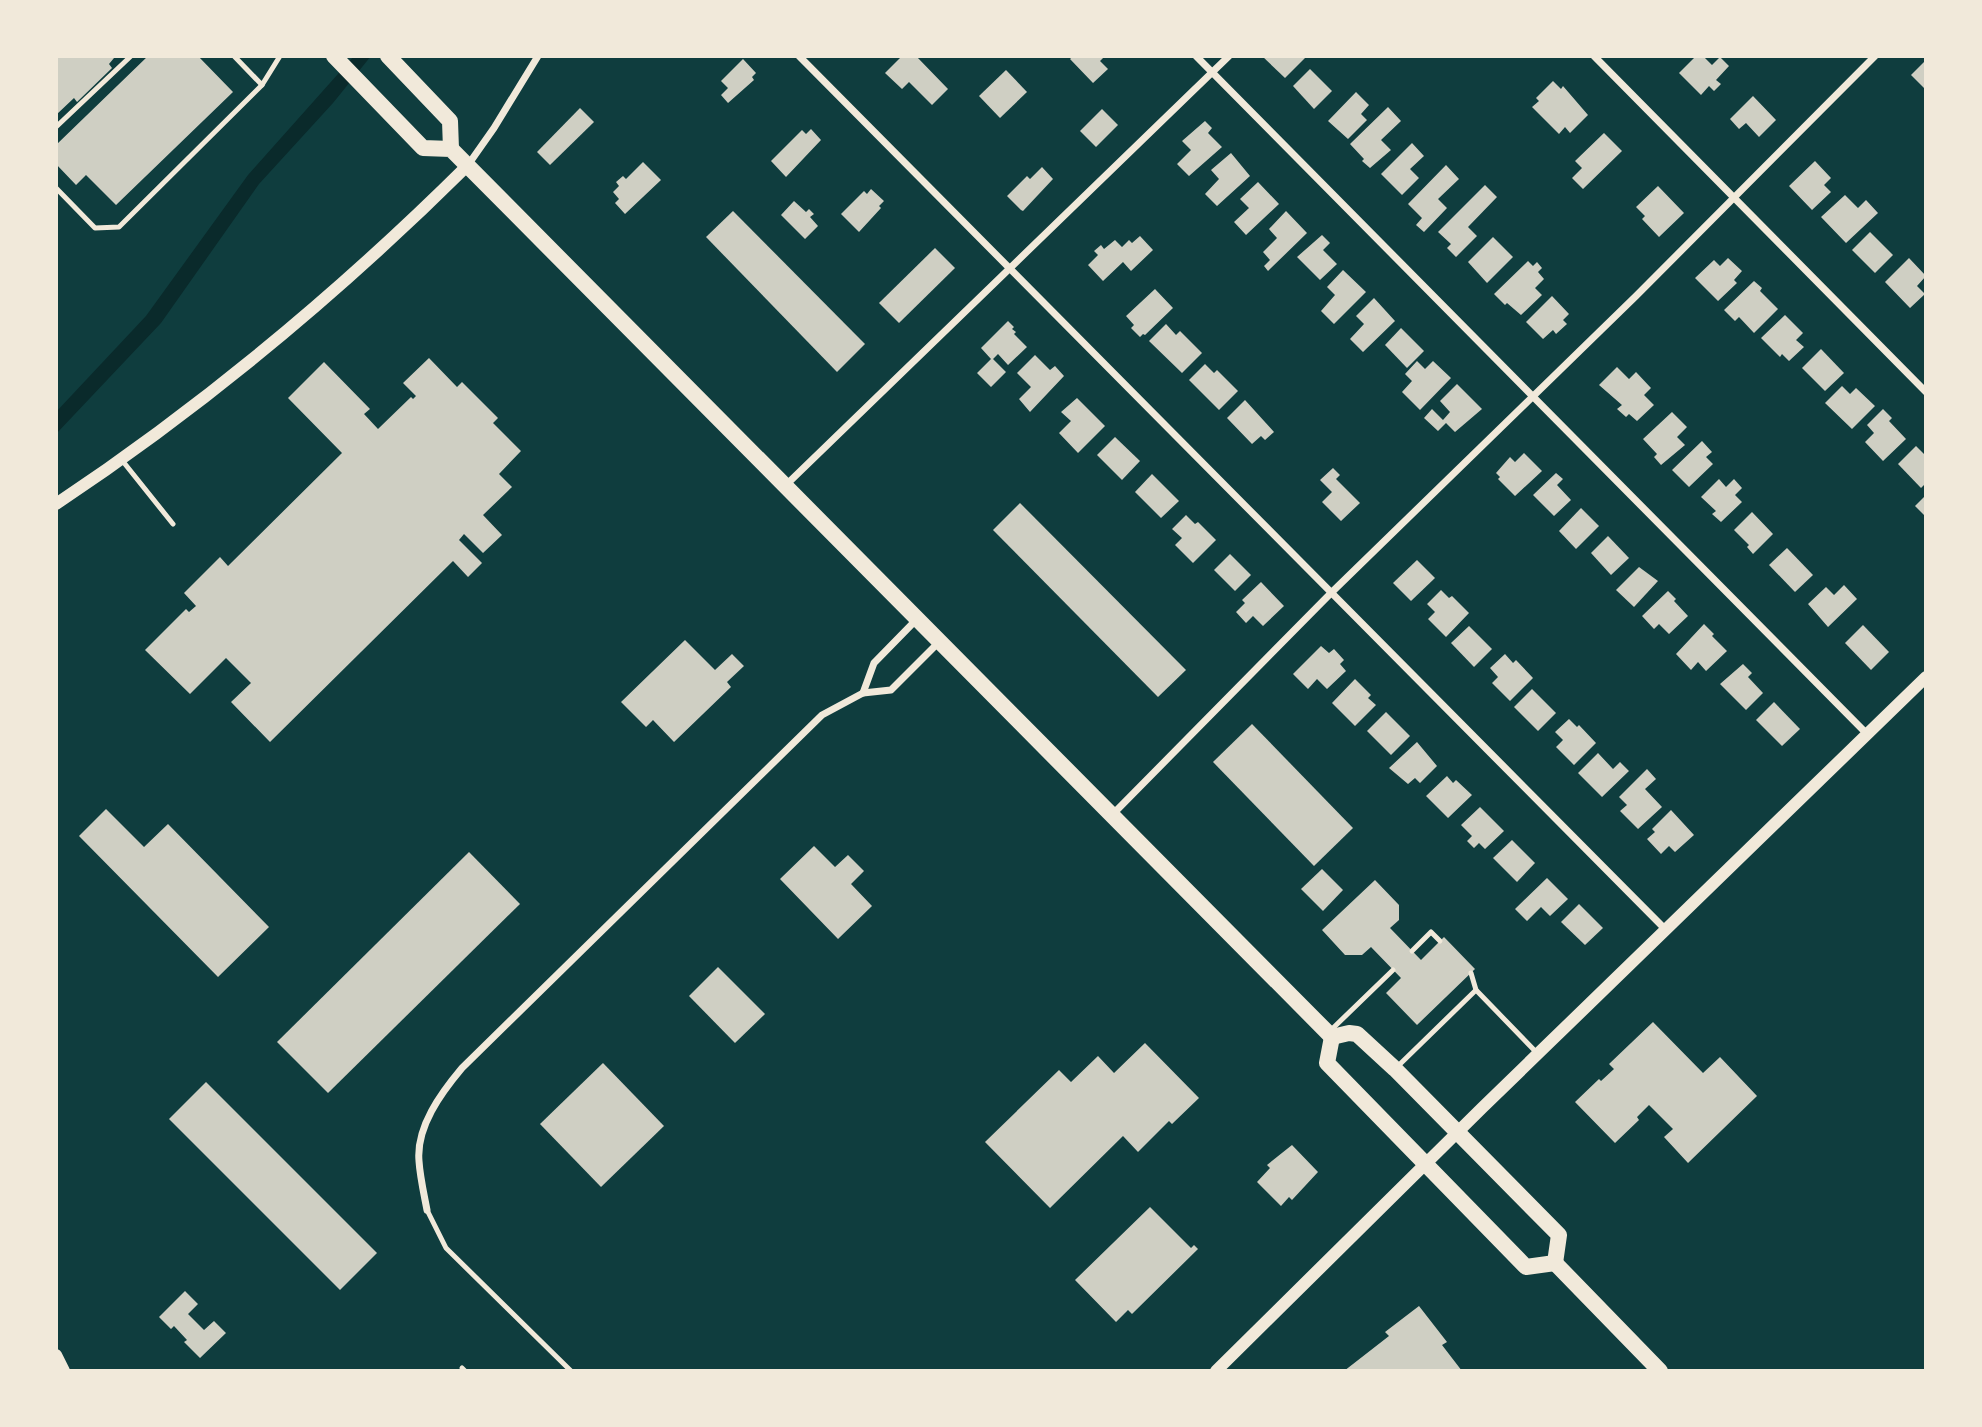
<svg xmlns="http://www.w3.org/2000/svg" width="1982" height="1427" font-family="Commissioner,sans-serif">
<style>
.water{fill:#0a2a2b}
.building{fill:#cfcfc3}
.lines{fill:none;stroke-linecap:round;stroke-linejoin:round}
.service{stroke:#f1e9da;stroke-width:5}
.minor{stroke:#f1e9da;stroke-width:7}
.tertiary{stroke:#f1e9da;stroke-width:12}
.primary{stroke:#f1e9da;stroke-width:16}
</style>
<rect width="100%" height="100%" fill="#0f3d3e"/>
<path class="water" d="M354,56H371L333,103L259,184L161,323L56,434V412L146,316L248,175Z"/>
<g class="building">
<path d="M60,56H112L114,58L109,64L112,68L77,102L74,98L56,115V60Z"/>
<path d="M148,56H198L233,92L116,205L86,175L76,185L56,164V145Z"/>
<path d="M902,56H916L948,89L932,105L909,82L902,89L885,73Z"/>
<path d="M1073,56H1105L1100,61L1108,69L1093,83L1070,59Z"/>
<path d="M1262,56H1307L1285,78Z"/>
<path d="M1696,56H1703L1712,65L1720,57L1729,66L1716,80L1721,84L1714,91L1709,86L1701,95L1679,73Z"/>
<path d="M743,59L756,73L752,77L754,80L728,103L721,95L728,88L721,81Z"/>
<path d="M1926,60V90L1911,75Z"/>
<path d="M1310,69L1332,91L1314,109L1293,86Z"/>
<path d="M1006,70L1027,92L1000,118L979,96Z"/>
<path d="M1553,81L1561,89L1563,86L1588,115L1570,133L1565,127L1559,134L1532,107L1539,101L1536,98Z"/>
<path d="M1356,92L1369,105L1361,114L1367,120L1348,139L1328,121Z"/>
<path d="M1753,96L1776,120L1759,137L1746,123L1739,129L1730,119Z"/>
<path d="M1388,107L1401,121L1381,140L1391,150L1370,168L1362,161L1364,159L1350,144Z"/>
<path d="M580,108L594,122L550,165L537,152Z"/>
<path d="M1102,109L1118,125L1096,147L1080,131Z"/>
<path d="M1205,121L1212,128L1208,133L1222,147L1189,176L1177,164L1191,150L1182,141Z"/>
<path d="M811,129L821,140L786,177L771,161L802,130L806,134Z"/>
<path d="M1604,133L1622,151L1583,189L1572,178L1582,168L1575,161Z"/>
<path d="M1412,143L1424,156L1410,169L1419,178L1402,195L1381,174Z"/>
<path d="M1231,153L1250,176L1217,206L1205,194L1219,179L1211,170Z"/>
<path d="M1815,161L1831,178L1824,185L1831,192L1812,210L1789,186Z"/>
<path d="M643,162L661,180L625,214L615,203L619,199L613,192L619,186L616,182L623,176L626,179Z"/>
<path d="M1446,165L1459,179L1438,199L1447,208L1424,232L1416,225L1422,218L1408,204Z"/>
<path d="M1042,167L1053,179L1023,211L1021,210L1007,196L1027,176L1030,179Z"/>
<path d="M1258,182L1279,204L1246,235L1234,222L1249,208L1240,199Z"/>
<path d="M1485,185L1497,197L1468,227L1477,236L1456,257L1447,248L1451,244L1438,232Z"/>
<path d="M1658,186L1684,213L1659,237L1642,219L1645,216L1636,207Z"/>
<path d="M871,189L884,201L879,206L881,208L859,232L841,214L864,191L867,194Z"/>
<path d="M1845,195L1858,208L1866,200L1878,213L1846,243L1821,217Z"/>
<path d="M794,201L806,212L809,209L814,214L810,217L818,226L805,239L781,215Z"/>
<path d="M733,211L865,344L837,372L706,237Z"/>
<path d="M1286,211L1307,233L1268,271L1264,266L1270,260L1263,252L1277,238L1269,229Z"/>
<path d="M1870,232L1893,255L1875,273L1852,250Z"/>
<path d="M1322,235L1330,243L1323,250L1337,264L1320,280L1297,257Z"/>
<path d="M1140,236L1153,250L1131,271L1123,262L1103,281L1088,265L1098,255L1094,251L1101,245L1104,249L1115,240L1122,247L1129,240L1132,243Z"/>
<path d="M1493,237L1513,257L1487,283L1468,262Z"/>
<path d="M935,248L955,268L899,323L879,303Z"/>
<path d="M1728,258L1742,271L1734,280L1737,283L1718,301L1695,278L1714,260L1720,266Z"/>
<path d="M1909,258L1926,276L1917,286L1925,294L1910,308L1885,282Z"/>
<path d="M1528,261L1533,266L1537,262L1542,268L1538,272L1544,279L1535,288L1542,295L1521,315L1507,303L1505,305L1494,294Z"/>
<path d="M1343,270L1366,292L1334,324L1321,311L1335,295L1327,287Z"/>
<path d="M1754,281L1762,288L1760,291L1778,309L1754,333L1739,317L1735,321L1724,310Z"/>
<path d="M1155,289L1173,308L1145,335L1143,334L1140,337L1131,328L1134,325L1126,316Z"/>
<path d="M1552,296L1569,314L1563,320L1567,324L1556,334L1553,330L1543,339L1526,322Z"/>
<path d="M1374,298L1395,321L1363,352L1350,339L1364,324L1356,316Z"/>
<path d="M1785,315L1803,333L1796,340L1804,347L1789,361L1782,354L1780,357L1761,338Z"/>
<path d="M1008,321L1014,327L1012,329L1016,332L1014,334L1027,347L1008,365L998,354L993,359L1006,372L991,387L977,373L991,359L981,348Z"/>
<path d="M1166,324L1176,335L1180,331L1202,353L1182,373L1149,341Z"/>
<path d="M1401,328L1424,351L1407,368L1385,345Z"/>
<path d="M1821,349L1844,373L1825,391L1802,368Z"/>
<path d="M1035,355L1050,370L1055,366L1064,376L1030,412L1019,399L1031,387L1017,373Z"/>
<path d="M429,358L457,387L462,382L498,418L493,423L521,451L499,474L512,487L483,515L502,535L483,553L464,534L459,540L482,563L468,577L453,561L270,742L231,702L251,683L226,658L190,694L145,650L186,609L189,612L196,606L184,593L220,557L228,566L342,453L288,398L324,362L370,409L364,414L378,429L411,397L413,399L416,396L403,383Z"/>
<path d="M1417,361L1425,369L1433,361L1451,378L1420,410L1402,392L1412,381L1405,374Z"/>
<path d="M1205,364L1214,373L1217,370L1238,391L1219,410L1189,380Z"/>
<path d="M1617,367L1629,379L1636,372L1651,388L1644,395L1654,405L1637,421L1629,414L1626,417L1617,409L1622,405L1599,385Z"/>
<path d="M1457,384L1482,409L1455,432L1446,423L1438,431L1424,418L1432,409L1443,420L1450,412L1440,401Z"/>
<path d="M1842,386L1850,394L1856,388L1875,406L1852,429L1825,403Z"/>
<path d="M1077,398L1105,426L1078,453L1059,433L1071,421L1061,412Z"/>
<path d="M1245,400L1274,432L1265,440L1261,436L1252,444L1227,418Z"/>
<path d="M1883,409L1892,418L1889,421L1906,439L1883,461L1865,442L1874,433L1867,425Z"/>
<path d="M1672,412L1687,427L1677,437L1685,445L1661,465L1654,457L1657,454L1643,439Z"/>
<path d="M1115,437L1140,461L1122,480L1097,455Z"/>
<path d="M1702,441L1712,452L1706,457L1713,464L1689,487L1672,470Z"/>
<path d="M1916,446L1926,456V483L1921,488L1898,464Z"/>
<path d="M1524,453L1542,471L1515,496L1498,479L1500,477L1496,473L1510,457L1515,462Z"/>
<path d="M1333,468L1340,475L1336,479L1360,503L1341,521L1322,502L1332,492L1320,480Z"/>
<path d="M1556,473L1563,479L1557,485L1571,500L1554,516L1533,495Z"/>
<path d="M1152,474L1179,501L1161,518L1135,492Z"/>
<path d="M1719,479L1726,487L1734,479L1742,488L1735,495L1742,502L1721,522L1712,514L1716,511L1701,497Z"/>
<path d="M1926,495V513L1924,515L1915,506Z"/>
<path d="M1020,503L1186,670L1158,697L993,530Z"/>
<path d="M1581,508L1599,526L1576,549L1559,531Z"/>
<path d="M1752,512L1773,534L1753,554L1747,547L1749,545L1734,530Z"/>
<path d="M1186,515L1195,524L1198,522L1216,540L1193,563L1175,545L1182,538L1172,529Z"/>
<path d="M1608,536L1629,558L1611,575L1591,553Z"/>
<path d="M1787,548L1813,575L1795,592L1769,565Z"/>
<path d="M1230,554L1251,575L1235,591L1214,570Z"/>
<path d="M1417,560L1435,578L1411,601L1393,583Z"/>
<path d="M1639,567L1658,581L1634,607L1616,590Z"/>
<path d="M1261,582L1284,606L1263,626L1253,616L1246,623L1236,612L1245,603L1242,600Z"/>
<path d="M1844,585L1857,599L1828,627L1808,604L1826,587L1834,595Z"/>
<path d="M1441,590L1449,598L1452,596L1469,613L1446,637L1428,619L1435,612L1427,604Z"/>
<path d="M1668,591L1676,599L1674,601L1688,616L1669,634L1659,624L1654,629L1642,616Z"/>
<path d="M1704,624L1714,634L1712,636L1727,651L1706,671L1698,662L1691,670L1676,654Z"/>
<path d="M1863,625L1889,652L1871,670L1845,643Z"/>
<path d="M1469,626L1492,649L1474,667L1451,643Z"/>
<path d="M685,640L715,670L732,654L744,666L727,682L731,687L674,742L653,720L646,727L621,702Z"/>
<path d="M1321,646L1329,653L1334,649L1344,660L1340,664L1346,671L1327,689L1317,679L1308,689L1293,674Z"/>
<path d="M1505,654L1513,663L1516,660L1533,678L1510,701L1492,683L1498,677L1490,668Z"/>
<path d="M1743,664L1752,673L1748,677L1763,693L1746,710L1720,684Z"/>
<path d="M1355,679L1371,695L1368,698L1376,705L1355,726L1332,703Z"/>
<path d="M1532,689L1556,713L1538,731L1514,707Z"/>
<path d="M1774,702L1800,729L1782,746L1756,720Z"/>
<path d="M1386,712L1410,736L1391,755L1367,731Z"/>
<path d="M1569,719L1577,727L1579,725L1596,743L1574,765L1556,747L1563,740L1555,732Z"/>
<path d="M1252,724L1353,828L1314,866L1213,762Z"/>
<path d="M1417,742L1437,766L1420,783L1415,778L1408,784L1389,768Z"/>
<path d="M1598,753L1613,769L1620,762L1629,771L1602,797L1578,773Z"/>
<path d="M1647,769L1656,779L1645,789L1662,807L1638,829L1620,811L1627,805L1619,797Z"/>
<path d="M1447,776L1453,783L1456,780L1472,795L1448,818L1426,796Z"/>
<path d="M1480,807L1504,831L1485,849L1479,843L1474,848L1467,841L1472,836L1461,825Z"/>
<path d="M106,809L144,847L168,824L269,927L218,977L79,836Z"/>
<path d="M1671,810L1694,835L1675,852L1669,846L1661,854L1647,839L1655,832L1652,829Z"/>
<path d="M1512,840L1535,863L1517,882L1493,858Z"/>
<path d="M814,846L835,867L848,855L864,871L851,884L872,906L838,939L780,879Z"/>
<path d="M469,852L520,904L328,1093L277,1042Z"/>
<path d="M1322,869L1343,890L1323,911L1301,889Z"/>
<path d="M1547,878L1568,899L1550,916L1541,907L1527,921L1515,909Z"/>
<path d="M1375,880L1399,905V920L1390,928L1421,960L1444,937L1475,969L1417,1025L1386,993L1401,978L1371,947L1362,955H1345L1322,930Z"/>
<path d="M1579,904L1603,928L1585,945L1561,922Z"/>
<path d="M718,967L765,1014L735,1043L689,996Z"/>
<path d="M1653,1022L1703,1073L1720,1057L1757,1096L1688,1163L1664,1137L1673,1129L1649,1105L1637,1117L1639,1120L1615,1143L1575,1102L1599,1079L1601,1081L1614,1069L1609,1064Z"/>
<path d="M1145,1043L1199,1098L1172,1124L1169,1121L1138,1152L1123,1136L1050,1208L985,1142L1059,1070L1071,1082L1098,1056L1114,1073Z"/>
<path d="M603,1063L664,1126L601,1187L540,1124Z"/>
<path d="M206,1082L377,1253L340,1290L169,1119Z"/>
<path d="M1292,1145L1318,1172L1292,1200L1289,1197L1281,1206L1257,1182L1270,1168L1267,1165Z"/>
<path d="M1150,1207L1191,1248L1194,1245L1198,1249L1132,1314L1128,1310L1116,1322L1075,1280Z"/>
<path d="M185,1291L198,1304L188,1314L204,1330L214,1321L226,1333L200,1358L184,1342L187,1340L174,1326L171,1329L159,1317Z"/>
<path d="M1419,1306L1447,1342L1442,1345L1462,1371H1344L1389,1336L1385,1332Z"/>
</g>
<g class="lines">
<g class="service">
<path d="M234,56L262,85L280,56"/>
<path d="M56,127L131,56"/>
<path d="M56,188L95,228L119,227L262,85"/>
<path d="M121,459L173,524"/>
<path d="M1412,951L1431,932L1440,941"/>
<path d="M1471,973L1476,990L1537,1053"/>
<path d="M1330,1031L1393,970"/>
<path d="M1397,1067L1476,990"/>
<path d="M427,1210L446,1248L571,1371"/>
<path d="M462,1368L465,1371"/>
</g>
<g class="minor">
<path d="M799,56L1666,930"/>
<path d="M1196,56L1867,734"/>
<path d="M1594,56L1926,392"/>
<path d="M468,165L494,128L538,56"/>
<path d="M786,485L1229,56"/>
<path d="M863,693L874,663L917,619"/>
<path d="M1112,815L1332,592L1636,296L1875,56"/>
<path d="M427,1210C424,1194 420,1177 419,1161C416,1127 441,1093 462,1068L822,715L863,693L891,690L938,643"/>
</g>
<g class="tertiary">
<path d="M56,504C203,406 342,290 467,166"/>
<path d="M56,1355L64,1371"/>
<path d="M1216,1371L1482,1108L1926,677"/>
</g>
<g class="primary">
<path d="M334,56L423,148L451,149L1332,1037"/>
<path d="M388,56L450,121L451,149"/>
<path d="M1332,1037L1327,1063L1526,1267L1555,1263"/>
<path d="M1332,1037L1349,1033L1357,1034L1395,1069L1559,1235L1555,1263"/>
<path d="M1555,1263L1660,1371"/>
</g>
</g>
<rect width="1982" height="1427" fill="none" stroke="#f1e9da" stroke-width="116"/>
</svg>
